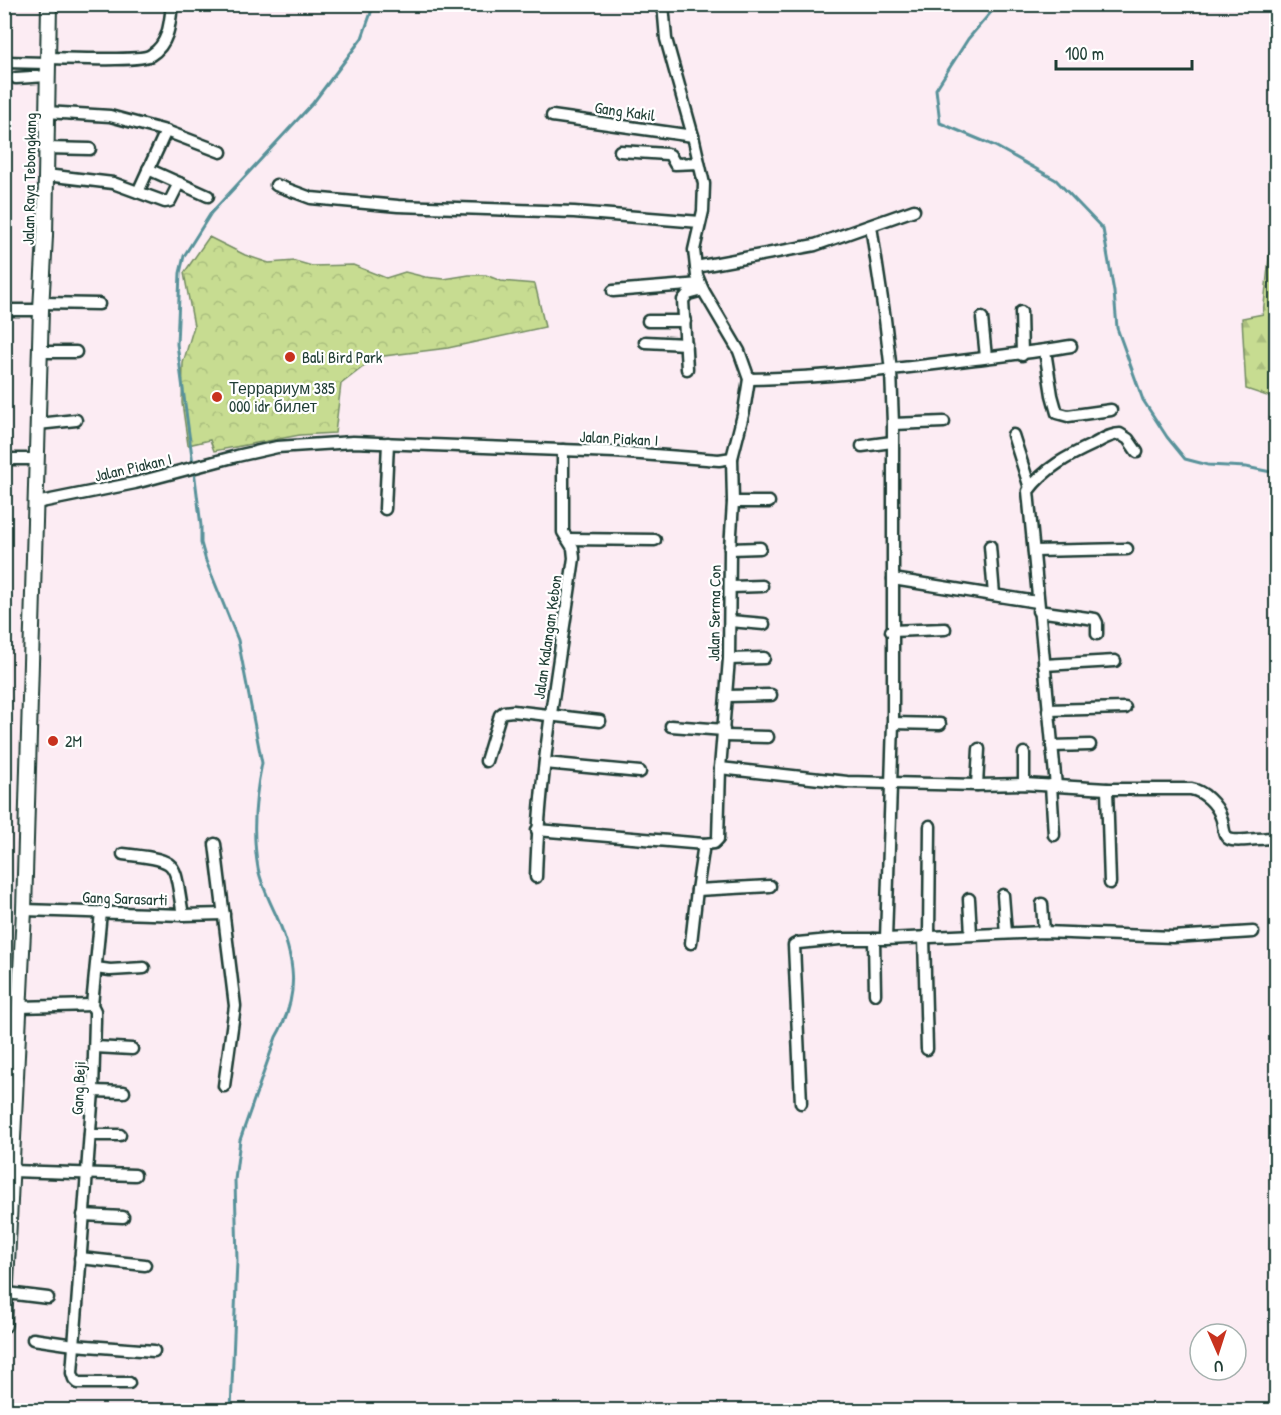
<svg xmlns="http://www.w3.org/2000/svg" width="1281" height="1415" font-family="'Patrick Hand',sans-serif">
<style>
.forest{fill:url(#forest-firs);stroke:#738c62;stroke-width:1.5}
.park{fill:url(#park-crowns);stroke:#738c62;stroke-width:1.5}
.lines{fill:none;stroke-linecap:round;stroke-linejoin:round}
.stream{stroke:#59929a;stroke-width:3}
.minor-casing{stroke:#1f3d34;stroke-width:15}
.major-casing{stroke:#1f3d34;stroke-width:18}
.minor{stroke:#fff;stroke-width:10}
.major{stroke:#fff;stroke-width:14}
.poi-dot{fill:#c8321e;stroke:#fff;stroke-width:2}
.labels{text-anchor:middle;stroke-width:4.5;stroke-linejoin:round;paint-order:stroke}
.street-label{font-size:16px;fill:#1f3d34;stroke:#fff}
.poi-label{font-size:16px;fill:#1f3d34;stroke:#fff;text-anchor:start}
</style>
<defs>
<pattern id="forest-firs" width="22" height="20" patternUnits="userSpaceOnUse" patternTransform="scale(1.5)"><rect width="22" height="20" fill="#c7dc91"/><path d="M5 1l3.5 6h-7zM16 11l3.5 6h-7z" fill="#aabe7e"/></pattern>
<pattern id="park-crowns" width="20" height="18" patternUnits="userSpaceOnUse" patternTransform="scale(1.5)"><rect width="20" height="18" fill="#c7dc91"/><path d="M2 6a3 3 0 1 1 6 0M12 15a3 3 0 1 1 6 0" fill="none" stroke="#aabe7e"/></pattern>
</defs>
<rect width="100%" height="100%" fill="#fcecf3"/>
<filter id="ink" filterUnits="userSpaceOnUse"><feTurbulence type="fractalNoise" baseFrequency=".0167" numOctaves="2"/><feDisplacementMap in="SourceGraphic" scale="12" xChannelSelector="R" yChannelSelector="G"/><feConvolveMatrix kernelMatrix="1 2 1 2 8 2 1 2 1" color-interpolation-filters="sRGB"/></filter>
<g filter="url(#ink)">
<path class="forest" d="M1276,236V399L1246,389L1242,318L1263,314L1271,239Z"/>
<path class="park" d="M209,237L245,255L269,263L295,261L312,266L353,265L386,278L405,272L425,277L444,279L469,275H486L501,281L535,284L545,327L448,348L376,357L341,384L335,433L300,435L214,451L210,440L188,445L182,403L183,363L194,326L184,273Z"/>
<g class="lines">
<g class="stream">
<path d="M998,4L968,39L936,89L940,123L995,146L1056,180L1103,229L1114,292L1117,328L1143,400L1167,437L1185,459L1208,465L1246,467L1276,473"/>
<path d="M193,464L177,344L180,273L184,256L211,213L313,103L362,38L374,4"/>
<path d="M194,470L201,526V543L206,561L238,640L262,763C255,796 252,834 258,868C261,884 269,900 276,915C295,958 301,994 276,1037L240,1140L235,1180L237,1261L231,1410"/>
</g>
<defs>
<g id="minor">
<path d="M47,58C65,58 141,62 151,55C169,44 170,23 172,4"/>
<path d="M4,62L47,63"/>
<path d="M16,78L47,76"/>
<path d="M46,112L110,116L166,131L221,152"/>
<path d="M552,116L693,136"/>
<path d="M46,148L90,149"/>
<path d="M620,151L667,154L670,155L675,164L699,163"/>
<path d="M148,169L208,196"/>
<path d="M46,175L113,183L165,202L170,201L179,183"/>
<path d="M276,185L311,198L398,206L574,212L700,222"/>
<path d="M138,192L166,131"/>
<path d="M871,226L885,319L891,371L893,424V723L886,939L1044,932L1173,937L1253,932"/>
<path d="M696,267L815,245L914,210"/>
<path d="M613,291L700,284"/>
<path d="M42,303L99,304"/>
<path d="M4,310H41"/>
<path d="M1021,312L1022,355"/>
<path d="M982,318L986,357"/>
<path d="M648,321H685"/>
<path d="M645,342L686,344"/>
<path d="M1045,351L1052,395L1057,413L1068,416L1111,410"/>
<path d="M40,352H76"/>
<path d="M687,369L683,300L688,294L703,290"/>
<path d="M749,379C829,378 905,368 984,358C1013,354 1042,351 1071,346"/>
<path d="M38,424L76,420"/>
<path d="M893,424L944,422"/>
<path d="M1013,435L1030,488"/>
<path d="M862,446L892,442"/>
<path d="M4,459H37"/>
<path d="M733,502H769"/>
<path d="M36,503L135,483L237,456L277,447L353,442L615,452L719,460L732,458"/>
<path d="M385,509L388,443"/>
<path d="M568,539L655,540"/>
<path d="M990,546L994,595"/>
<path d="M730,549L760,548"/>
<path d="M1034,551L1127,549"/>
<path d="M893,579L1037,602"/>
<path d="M731,587L762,586"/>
<path d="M1038,611L1095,619L1097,623V634"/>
<path d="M730,621L764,624"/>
<path d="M891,631L945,629"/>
<path d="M729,659L764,658"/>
<path d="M1044,665L1115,661"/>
<path d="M728,696L771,695"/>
<path d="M1048,710L1125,708"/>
<path d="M893,723L940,724"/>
<path d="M671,726L724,730"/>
<path d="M724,736L768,737"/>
<path d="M1052,746L1090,745"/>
<path d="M1024,753V784"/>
<path d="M486,761L500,715L504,712L513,711L600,721"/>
<path d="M545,763L640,772"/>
<path d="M720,768L847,782L977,785L1024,784L1107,789H1191C1203,791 1217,804 1221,817C1224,823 1222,835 1229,839C1237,843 1265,837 1276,838"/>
<path d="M977,785L979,749"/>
<path d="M1051,785L1054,835"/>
<path d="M1056,786L1028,491C1045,468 1068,456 1094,444C1102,440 1110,434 1120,434L1128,439L1137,452"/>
<path d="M1107,789L1110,883"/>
<path d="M537,830L704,844L714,843L718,839L720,768L729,659L730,549L733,502L732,458L744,411L749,379L739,351L703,290L697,276L694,250L703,211L704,184L693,136L666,39L663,4"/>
<path d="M215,844L235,1006L224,1086"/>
<path d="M704,844L697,890L770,886"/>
<path d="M123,854C182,861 173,860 183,915"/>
<path d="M536,877C539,770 559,664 574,558L573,548L563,532V450"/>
<path d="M1003,895L1006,933"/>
<path d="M969,899L971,934"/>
<path d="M1042,904L1044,932"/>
<path d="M24,910L183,915L224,914"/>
<path d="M101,912L92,1005L95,1011V1020L93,1091L72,1373L74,1379L78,1383H129"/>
<path d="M924,937L927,1049"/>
<path d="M929,937L930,826"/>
<path d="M874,939L875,994"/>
<path d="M691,943L697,890"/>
<path d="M96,968L110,970L144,968"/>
<path d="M20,1007L92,1005"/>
<path d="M95,1047L132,1049"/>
<path d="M93,1091L124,1092"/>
<path d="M801,1103L794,945L798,943L840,939H886"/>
<path d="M90,1135H120"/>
<path d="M12,1171L135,1175"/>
<path d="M83,1215L123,1217"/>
<path d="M80,1258L145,1265"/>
<path d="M7,1293L48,1298"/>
<path d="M33,1339L74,1345L154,1351"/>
</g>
<path id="major" d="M4,1325L24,910L41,310L45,236L49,4"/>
</defs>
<use href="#minor" class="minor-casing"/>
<use href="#major" class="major-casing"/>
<use href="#minor" class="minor"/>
<use href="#major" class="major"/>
</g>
</g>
<g class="poi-dot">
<circle cx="290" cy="357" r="6"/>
<circle cx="217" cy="397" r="6"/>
<circle cx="53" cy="741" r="6"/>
</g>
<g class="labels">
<g class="street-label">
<text transform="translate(625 111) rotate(8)" y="6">Gang Kakil</text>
<text transform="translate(29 179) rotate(-89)" y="6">Jalan Raya Tebongkang</text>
<text transform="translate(619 438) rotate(3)" y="6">Jalan Piakan I</text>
<text transform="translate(133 467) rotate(-13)" y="6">Jalan Piakan I</text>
<text transform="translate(714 613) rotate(-89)" y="6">Jalan Serma Con</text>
<text transform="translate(547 637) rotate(-82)" y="6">Jalan Kalangan Kebon</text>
<text transform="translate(125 898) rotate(2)" y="6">Gang Sarasarti</text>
<text transform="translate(78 1088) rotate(-87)" y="6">Gang Beji</text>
</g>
<g class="poi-label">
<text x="302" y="363">Bali Bird Park</text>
<text x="229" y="394">Террариум 385<tspan x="229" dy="18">000 idr билет</tspan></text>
<text x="65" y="747">2M</text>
</g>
</g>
<rect width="1281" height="1415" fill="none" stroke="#fff" stroke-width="24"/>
<rect x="12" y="12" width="1257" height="1391" fill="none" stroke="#1f3d34" stroke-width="2" filter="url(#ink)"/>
<g transform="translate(1218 1352) rotate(177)"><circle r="28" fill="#ffffff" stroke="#a5b1ae" stroke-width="1.5"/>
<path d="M0-4.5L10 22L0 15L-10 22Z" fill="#c8321e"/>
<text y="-9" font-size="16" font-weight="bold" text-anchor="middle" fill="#1f3d34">U</text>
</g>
<path d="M1056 60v9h136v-9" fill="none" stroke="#1f3d34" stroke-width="3"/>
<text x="1065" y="60" font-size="18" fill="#1f3d34" stroke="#ffffff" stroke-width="4.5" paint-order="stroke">100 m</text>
</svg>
